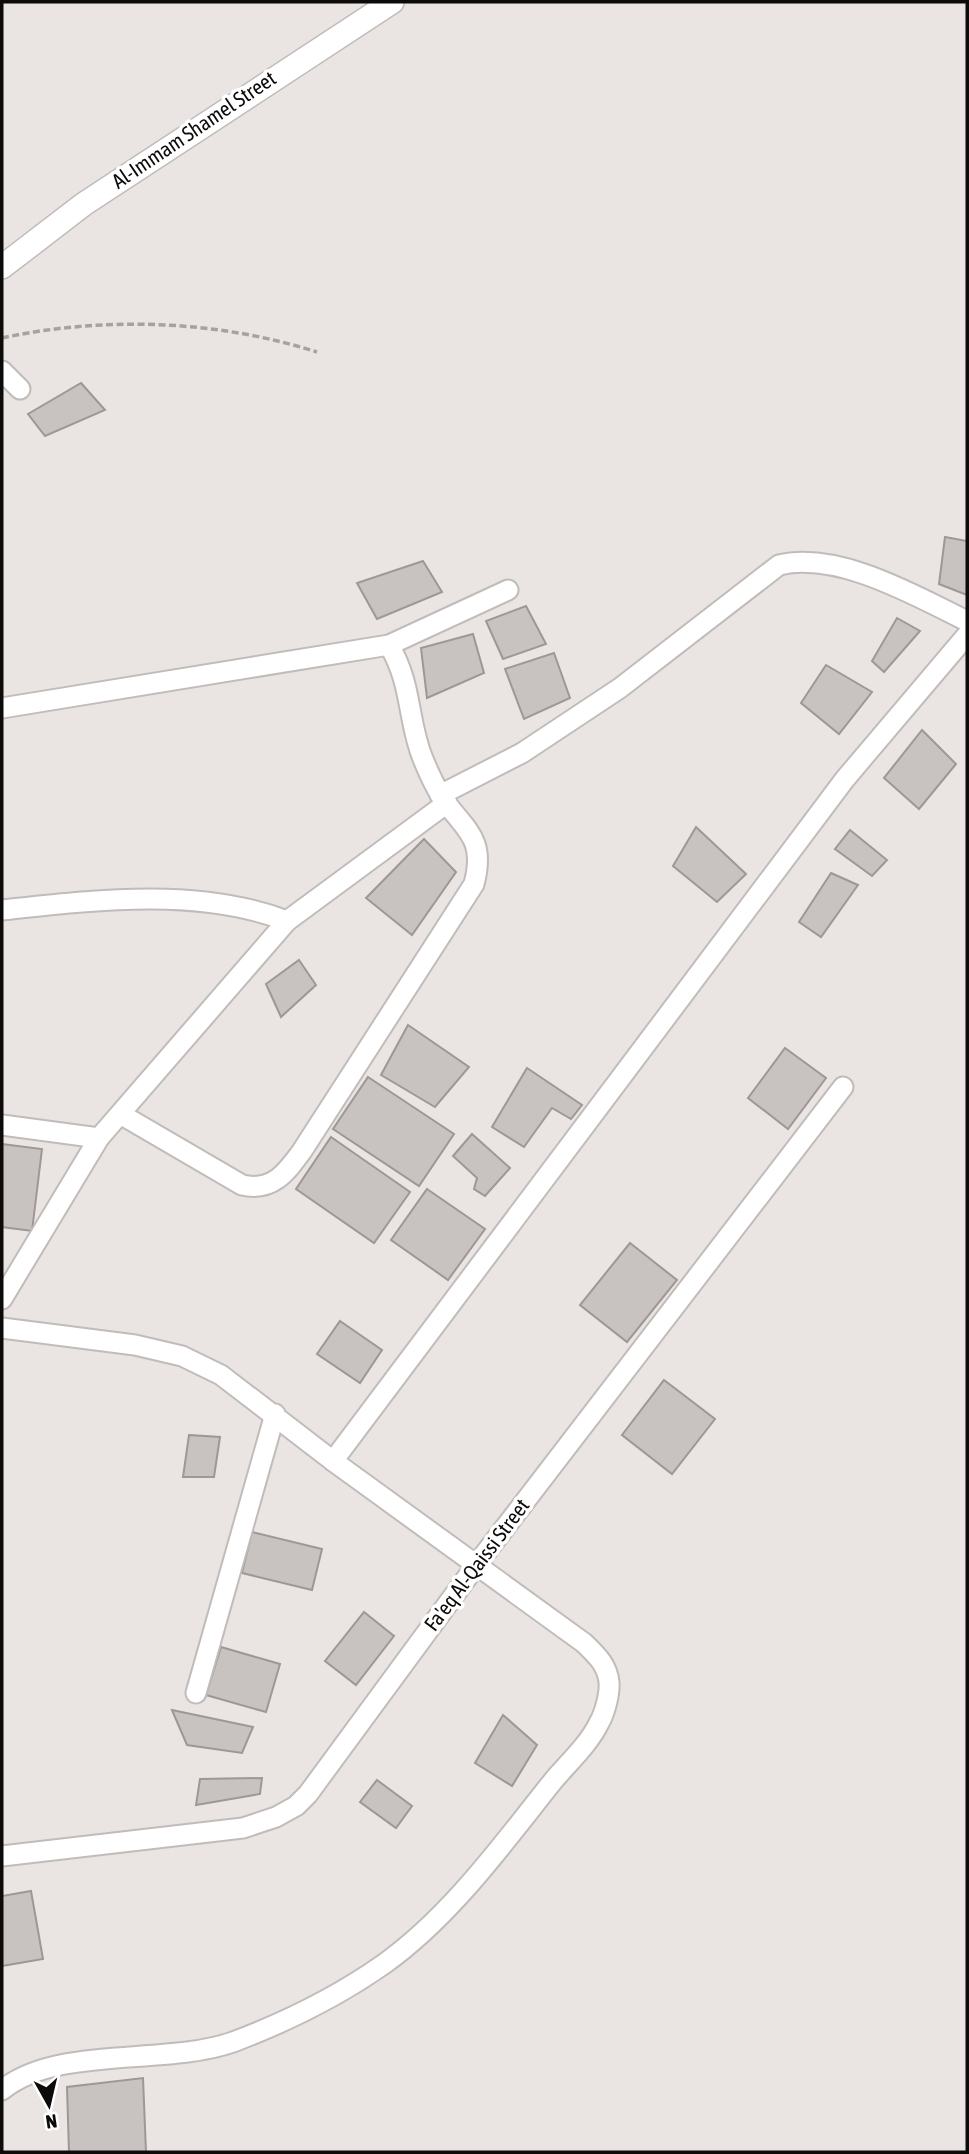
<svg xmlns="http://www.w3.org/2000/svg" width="969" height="2154" font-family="'Asap Condensed',sans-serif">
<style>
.building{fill:#c8c2c0;stroke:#9d9896;stroke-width:2}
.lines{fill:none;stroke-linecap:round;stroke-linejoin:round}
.minor-casing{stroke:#c1bcba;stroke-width:23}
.tertiary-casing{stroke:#c1bcba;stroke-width:26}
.path{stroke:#a6a2a0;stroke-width:3.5;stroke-dasharray:7 3.5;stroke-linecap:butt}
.minor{stroke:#fff;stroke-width:19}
.tertiary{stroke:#fff;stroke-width:23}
.labels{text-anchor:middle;stroke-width:7;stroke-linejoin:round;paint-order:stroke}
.street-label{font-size:21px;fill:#0d0b0a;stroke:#fff}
</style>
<rect width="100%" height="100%" fill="#eae4e2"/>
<g class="building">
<path d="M81,383L105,410L45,436L28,414Z"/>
<path d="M945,537L967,541V595L939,584Z"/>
<path d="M423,561L442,592L377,619L357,583Z"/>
<path d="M526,606L546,644L503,659L486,621Z"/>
<path d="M897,618L920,631L884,672L872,661Z"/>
<path d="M473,634L484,673L427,698L421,648Z"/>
<path d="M554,653L570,698L524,719L505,669Z"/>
<path d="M826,665L872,692L839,734L801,703Z"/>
<path d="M922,730L956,764L919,809L884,778Z"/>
<path d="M696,827L746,874L717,902L673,866Z"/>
<path d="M850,830L887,860L872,876L835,849Z"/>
<path d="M424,839L456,872L412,935L366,898Z"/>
<path d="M831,873L858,885L821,937L799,922Z"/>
<path d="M299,960L316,985L281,1017L266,984Z"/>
<path d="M408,1025L469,1067L435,1107L381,1075Z"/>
<path d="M785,1048L826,1078L788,1129L748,1098Z"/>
<path d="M527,1068L582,1105L571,1119L552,1108L524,1147L492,1127Z"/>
<path d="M368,1077L454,1134L419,1186L333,1129Z"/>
<path d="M472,1134L510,1168L485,1196L474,1189L477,1178L453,1156Z"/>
<path d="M331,1137L410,1192L374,1243L296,1189Z"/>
<path d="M2,1144L42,1149L32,1231L2,1227Z"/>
<path d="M427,1189L485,1229L448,1280L391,1240Z"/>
<path d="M630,1243L677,1280L627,1342L580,1305Z"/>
<path d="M340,1321L382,1350L360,1383L317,1354Z"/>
<path d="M664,1380L715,1419L672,1474L622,1435Z"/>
<path d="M189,1435L220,1437L214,1477H183Z"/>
<path d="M252,1532L322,1549L312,1590L242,1573Z"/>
<path d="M364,1612L394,1636L356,1685L325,1661Z"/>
<path d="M221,1647L280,1664L266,1712L206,1695Z"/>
<path d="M172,1710L253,1727L242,1753L187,1745Z"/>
<path d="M503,1715L537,1745L512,1786L475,1763Z"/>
<path d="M262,1778L260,1794L196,1805L200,1779Z"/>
<path d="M377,1780L412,1806L396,1828L360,1802Z"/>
<path d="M31,1891L43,1959L2,1966V1896Z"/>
<path d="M143,2078L146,2152H69L67,2087Z"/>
</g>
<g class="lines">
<defs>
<g id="minor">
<path d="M2,371L20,389"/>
<path d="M2,708L389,645L508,590"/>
<path d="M440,795L522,753L620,688L779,565C838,551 914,595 967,621"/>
<path d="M2,910C95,900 198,887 287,921"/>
<path d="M122,1115L242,1185C272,1192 286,1173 302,1151L474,884C487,835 462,829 440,794C433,783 428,771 423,759C407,720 413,686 389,645"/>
<path d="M2,1125L99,1138"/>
<path d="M2,1299L99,1138L287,921L447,803"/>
<path d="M2,1328L135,1345L182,1356L221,1375L333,1461L584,1643C596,1655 607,1664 609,1682C610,1693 605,1713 599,1723C589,1744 568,1763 553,1781C502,1845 450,1917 384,1964C337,1997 286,2022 233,2042C165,2066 57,2045 2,2090"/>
<path d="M333,1461L845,779L967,635"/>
<path d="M196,1693L275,1414"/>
<path d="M2,1856L243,1828L276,1817L296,1806L308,1794L477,1564L843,1087"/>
</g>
<path id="tertiary" d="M2,267L84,204L392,2"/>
</defs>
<use href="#minor" class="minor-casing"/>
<use href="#tertiary" class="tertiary-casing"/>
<path class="path" d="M2,338C104,316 217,320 317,352"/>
<use href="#minor" class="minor"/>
<use href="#tertiary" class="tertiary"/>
</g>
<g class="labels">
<g class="street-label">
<text transform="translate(194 130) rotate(-34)" y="7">Al-Immam Shamel Street</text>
<text transform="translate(477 1565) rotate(-53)" y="7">Fa'eq Al-Qaissi Street</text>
</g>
</g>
<rect width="969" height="2154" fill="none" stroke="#0d0b0a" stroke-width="7"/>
<g transform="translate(49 2105) rotate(172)" stroke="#ffffff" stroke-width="5" paint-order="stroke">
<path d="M0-5L12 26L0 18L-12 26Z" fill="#0d0b0a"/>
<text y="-10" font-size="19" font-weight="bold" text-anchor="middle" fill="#0d0b0a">N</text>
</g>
</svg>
